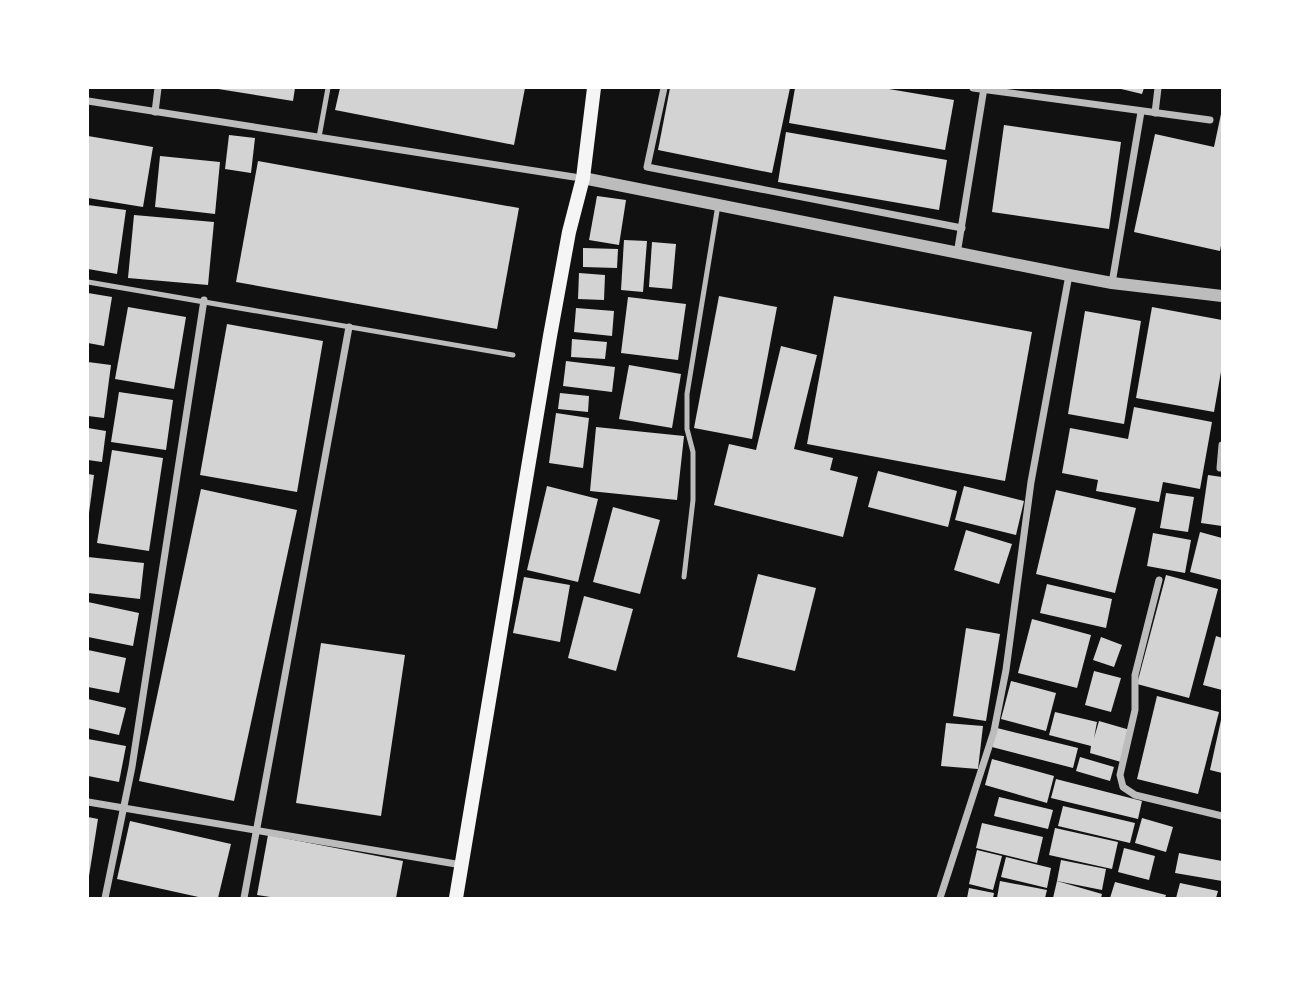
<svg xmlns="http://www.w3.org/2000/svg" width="1310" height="986" font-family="Lora,serif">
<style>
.building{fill:#d3d3d3}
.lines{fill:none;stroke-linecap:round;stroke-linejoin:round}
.service{stroke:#bcbcbc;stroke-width:5}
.minor{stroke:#bcbcbc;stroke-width:7}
.tertiary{stroke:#bcbcbc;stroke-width:12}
.secondary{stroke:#f5f5f5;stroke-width:14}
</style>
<rect width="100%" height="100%" fill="#111"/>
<g class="building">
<path d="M212,88H295L293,101Z"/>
<path d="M340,88H525L514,145L335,110Z"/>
<path d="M670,88H790L772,173L658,150Z"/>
<path d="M795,88H883L954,100L945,150L789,123Z"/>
<path d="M1117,88H1144L1142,94Z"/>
<path d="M1221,114L1222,240L1220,251L1134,232L1155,134L1214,147Z"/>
<path d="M1004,125L1121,142L1109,229L992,212Z"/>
<path d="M786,132L947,160L939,210L778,182Z"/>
<path d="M229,135L255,138L251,173L225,169Z"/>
<path d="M88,136L153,147L143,207L88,198Z"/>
<path d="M160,156L220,162L215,214L155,207Z"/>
<path d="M258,161L519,208L497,329L236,282Z"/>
<path d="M597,196L626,200L619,245L589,240Z"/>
<path d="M88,205L126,210L117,274L88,269Z"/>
<path d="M134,215L214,222L208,285L128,278Z"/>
<path d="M624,240L647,241L643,292L621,290Z"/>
<path d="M652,242L676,244L672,289L649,287Z"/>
<path d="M583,248L618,249L617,268L583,267Z"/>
<path d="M579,273L605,275L604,300L578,299Z"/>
<path d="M88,293L112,297L104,346L88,343Z"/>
<path d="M719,296L777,307L752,439L694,428Z"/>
<path d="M834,296L1032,332L1005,481L807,444Z"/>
<path d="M628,297L686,304L678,360L621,353Z"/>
<path d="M128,307L186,317L174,389L115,379Z"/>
<path d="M1152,307L1222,320V366L1214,412L1136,398Z"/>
<path d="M576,308L614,311L612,336L574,332Z"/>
<path d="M1085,311L1141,321L1124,424L1068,414Z"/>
<path d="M227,324L323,341L297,492L200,475Z"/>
<path d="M572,339L607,342L605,359L571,357Z"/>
<path d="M781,346L817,355L794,449L833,458L830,470L858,477L843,537L714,505L729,444L756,450Z"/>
<path d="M566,361L615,367L612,392L563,386Z"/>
<path d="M88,362L111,365L104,418L88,416Z"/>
<path d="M629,365L681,374L672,428L619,419Z"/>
<path d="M119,392L173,400L166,450L111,442Z"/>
<path d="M560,393L589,396L588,412L558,409Z"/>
<path d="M1134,407L1212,422L1200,489L1163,482L1159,502L1096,491L1098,480L1062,473L1070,428L1128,439Z"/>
<path d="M556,413L589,418L583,468L549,463Z"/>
<path d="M596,427L684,436L677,500L590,491Z"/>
<path d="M88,428L106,431L102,462L88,460Z"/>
<path d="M112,450L163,458L149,551L97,543Z"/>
<path d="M878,471L957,491L948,527L868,507Z"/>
<path d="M88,474L94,475L89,513L88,512Z"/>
<path d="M1208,475L1222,477V526L1201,523Z"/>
<path d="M547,486L598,499L578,582L527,570Z"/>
<path d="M964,486L1024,501L1016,535L955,520Z"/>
<path d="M201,489L297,510L234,801L139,781Z"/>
<path d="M1056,490L1136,508L1115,593L1036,574Z"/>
<path d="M1166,493L1194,497L1188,532L1160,528Z"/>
<path d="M613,507L660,520L640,594L593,582Z"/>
<path d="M966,530L1012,544L999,584L954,570Z"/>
<path d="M1200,532L1222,538V580L1190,572Z"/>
<path d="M1153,533L1191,540L1185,573L1147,566Z"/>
<path d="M88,557L144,563L140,599L88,593Z"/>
<path d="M758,574L816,588L795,671L737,657Z"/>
<path d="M1166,575L1218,589L1189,698L1137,684Z"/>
<path d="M524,577L570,585L560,642L513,633Z"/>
<path d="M1047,584L1112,599L1106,628L1040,613Z"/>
<path d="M584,596L633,609L616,671L568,658Z"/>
<path d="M88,602L139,613L133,646L88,637Z"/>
<path d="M1032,619L1091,635L1077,688L1018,673Z"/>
<path d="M966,628L1000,634L986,721L953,716Z"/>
<path d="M1216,636L1222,638V690L1203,685Z"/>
<path d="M1101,637L1122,645L1114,667L1093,660Z"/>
<path d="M321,643L405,655L381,816L296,803Z"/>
<path d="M88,650L126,658L119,693L88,687Z"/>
<path d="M1094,671L1121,678L1111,712L1085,705Z"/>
<path d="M1011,681L1056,693L1046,731L1001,719Z"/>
<path d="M1157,696L1219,712L1198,794L1137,779Z"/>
<path d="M88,699L126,708L119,735L88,728Z"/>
<path d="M1055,712L1097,722L1094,738L1099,721L1130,730L1121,762L1090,753L1091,746L1049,735Z"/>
<path d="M1221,720H1222V773L1210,770Z"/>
<path d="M946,723L983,726L978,769L941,766Z"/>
<path d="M997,728L1078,748L1073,768L992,747Z"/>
<path d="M88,739L126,746L119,782L88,776Z"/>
<path d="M1080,757L1114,767L1110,781L1076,771Z"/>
<path d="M992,759L1054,776L1047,803L985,785Z"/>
<path d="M1056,779L1142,801L1138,819L1051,798Z"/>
<path d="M999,797L1053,810L1048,829L994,816Z"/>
<path d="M1063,806L1135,823L1130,843L1058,826Z"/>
<path d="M88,817L98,819L89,876H88Z"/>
<path d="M1142,818L1173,827L1166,852L1135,843Z"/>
<path d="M130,821L231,844L218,898H203L117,879Z"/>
<path d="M982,823L1043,837L1037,863L976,848Z"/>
<path d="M1055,828L1118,842L1112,869L1049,855Z"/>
<path d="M268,835L403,861L396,898H277L257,895Z"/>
<path d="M1124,848L1155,856L1149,880L1118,872Z"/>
<path d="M977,850L1002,856L993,890L969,884Z"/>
<path d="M1179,853L1222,861V881L1175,873Z"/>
<path d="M1006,857L1051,868L1047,888L1001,877Z"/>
<path d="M1061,860L1106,869L1102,890L1057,881Z"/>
<path d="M1000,881L1047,890L1045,898H997Z"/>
<path d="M1057,881L1102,894L1101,898H1053Z"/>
<path d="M1115,882L1166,895L1165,898H1110Z"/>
<path d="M1180,883L1218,891L1216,898H1176Z"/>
<path d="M969,888L994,893L993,898H967Z"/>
</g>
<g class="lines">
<g class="service">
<path d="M319,137L328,88"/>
<path d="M88,282L513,355"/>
<path d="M684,577L693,500V452L687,429V394L718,205"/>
</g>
<g class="minor">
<path d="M664,88L647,167L962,228"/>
<path d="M973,88L1210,120"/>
<path d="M88,101L574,177"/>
<path d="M155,112L158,88"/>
<path d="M1155,113L1158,88"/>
<path d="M957,254L984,88"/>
<path d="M1112,283L1141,112"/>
<path d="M1220,468L1222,445"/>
<path d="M1159,580L1135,675V710L1120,775L1123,787L1135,795L1222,816"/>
<path d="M88,802L462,865"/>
<path d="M105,898L132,767L204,300"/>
<path d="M244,898L349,327"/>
<path d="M940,898L994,731L1006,670L1031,482L1069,275"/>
</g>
<path class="tertiary" d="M583,178L1069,275L1112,283L1222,296"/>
<path class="secondary" d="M456,898L550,336L569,232L583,178L594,88"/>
</g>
<rect width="1310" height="986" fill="none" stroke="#ffffff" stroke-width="178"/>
</svg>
